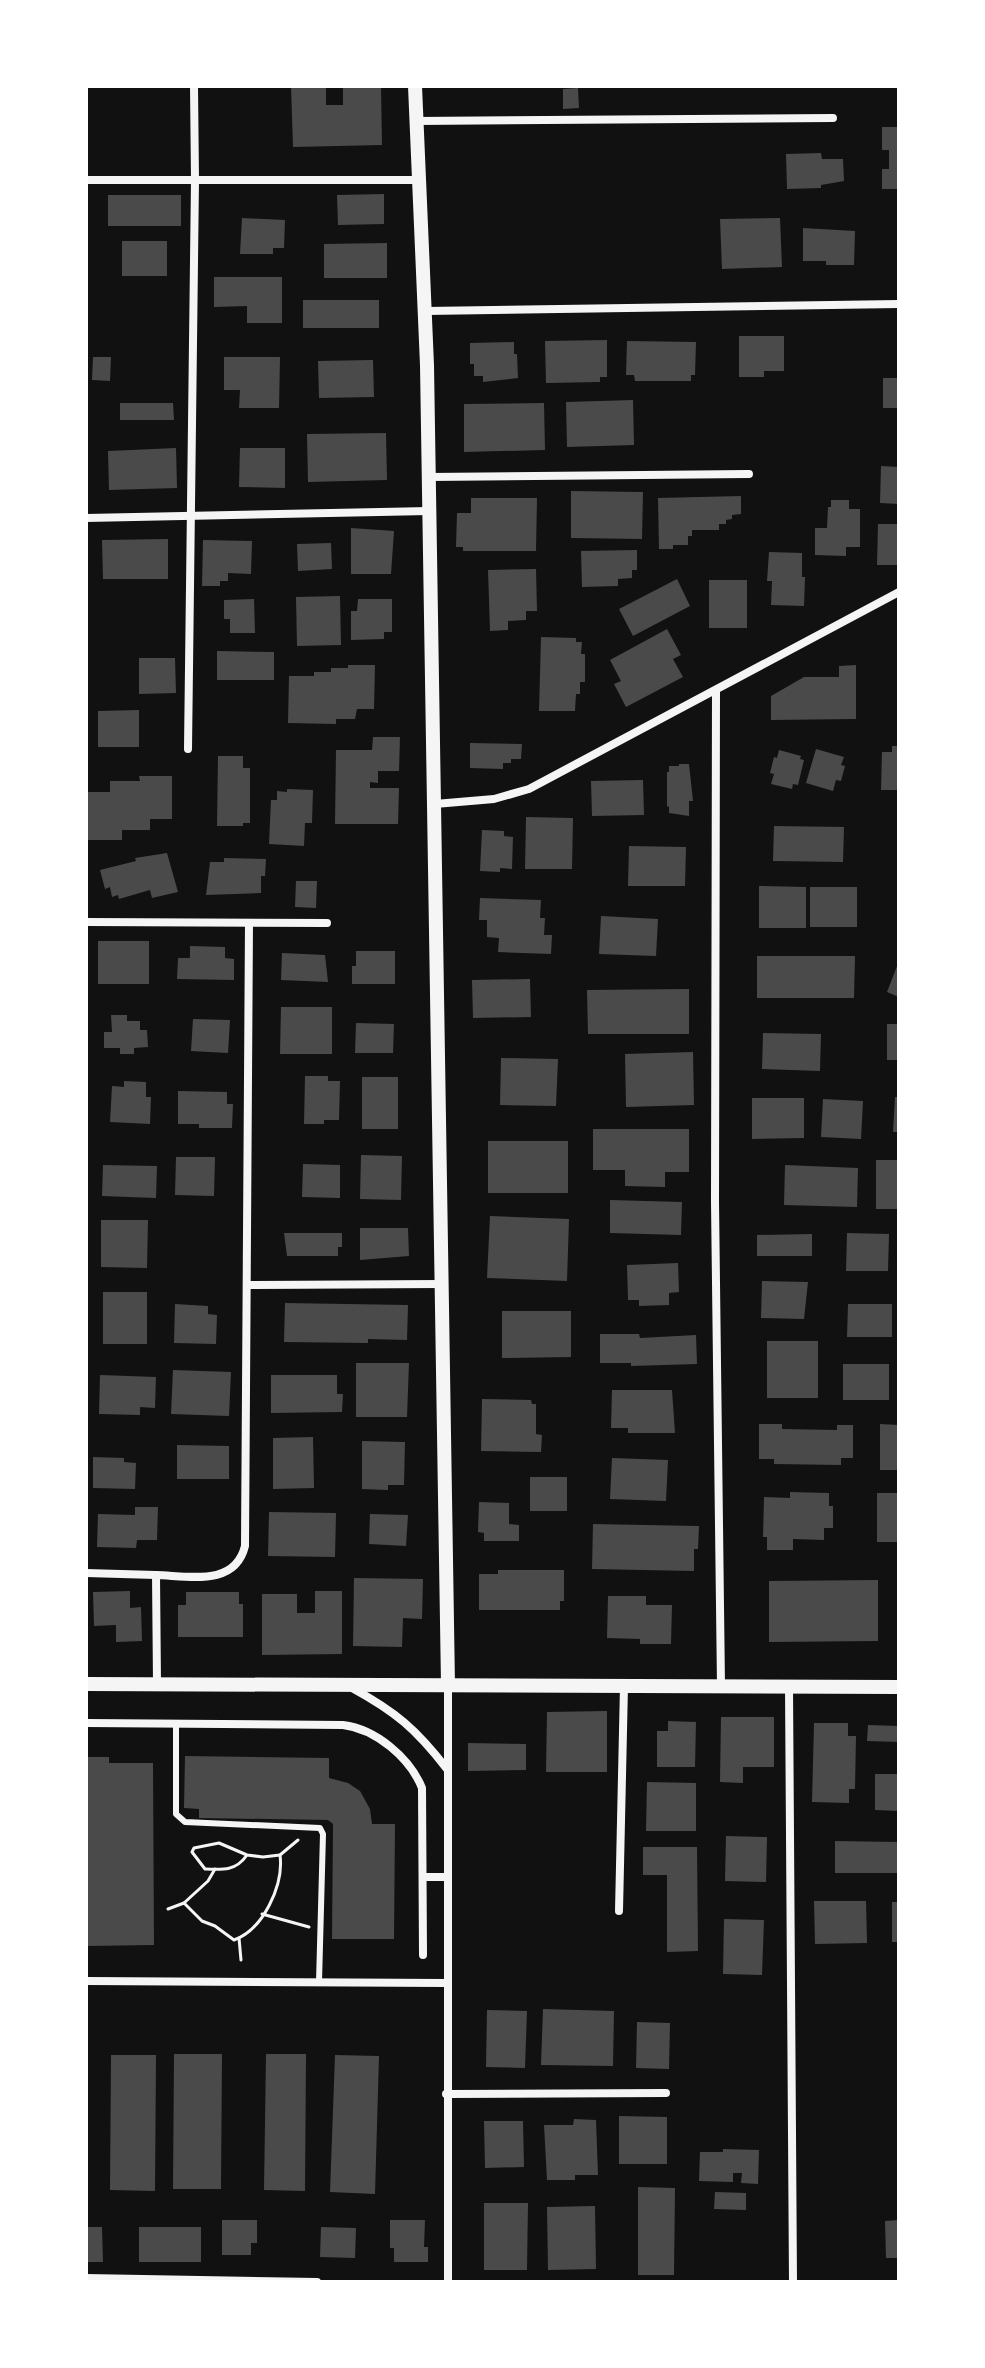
<svg xmlns="http://www.w3.org/2000/svg" width="985" height="2368" font-family="'Fira Sans Condensed',sans-serif">
<style>
.building{fill:#4a4a4a}
.lines{fill:none;stroke-linecap:round;stroke-linejoin:round}
.path{stroke:#f5f5f5;stroke-width:3}
.service{stroke:#f5f5f5;stroke-width:6}
.minor{stroke:#f5f5f5;stroke-width:8}
.tertiary{stroke:#f5f5f5;stroke-width:14}
</style>
<rect width="100%" height="100%" fill="#111"/>
<g class="building">
<path d="M291,86H326V105H343V86H381L382,145L293,147Z"/>
<path d="M578,88L579,108L563,109V89Z"/>
<path d="M882,127H899V189H882V169H889V150H882Z"/>
<path d="M821,153L822,159H843L844,181L821,185V188L787,189L786,154Z"/>
<path d="M384,194V224L338,225L337,195Z"/>
<rect x="108" y="195" width="73" height="31"/>
<path d="M242,218L285,220L284,248H273V254H240Z"/>
<path d="M780,218L782,267L722,269L720,219Z"/>
<path d="M803,228L855,231L854,265H826V261H803Z"/>
<rect x="122" y="241" width="45" height="35"/>
<path d="M387,243V278H324V244Z"/>
<path d="M214,277H282V323H247V306L214,307Z"/>
<rect x="303" y="300" width="76" height="28"/>
<path d="M739,336H784V371H764V377H739Z"/>
<path d="M607,340V377H600V382L546,383L545,341Z"/>
<path d="M627,341L696,342L695,375H691V381H635L634,375H626Z"/>
<path d="M514,342V354H517L518,378L483,382V376H474V364H470V343Z"/>
<path d="M93,357H111L110,381L92,380Z"/>
<path d="M224,357H280L279,408H239L240,390H224Z"/>
<path d="M373,360L374,397L319,398L318,361Z"/>
<rect x="883" y="378" width="16" height="30"/>
<path d="M633,400L634,445L567,447L566,402Z"/>
<path d="M120,403H173L174,420H120Z"/>
<path d="M544,403L545,450L464,452V404Z"/>
<path d="M386,433L387,480L308,482L307,434Z"/>
<path d="M176,448L177,488L109,490L108,451Z"/>
<path d="M240,448H285V488L239,487Z"/>
<path d="M881,466L899,467V504L880,503Z"/>
<path d="M571,491L643,492L642,539L571,538Z"/>
<path d="M741,496V514L732,515V519L726,520V524H719V530H692V536H688V545H673V549H659L658,498Z"/>
<path d="M471,498H537L536,551H463V547H456L457,513H471Z"/>
<path d="M831,500H849V509H860V547H846V556L815,555V528H827L828,507H831Z"/>
<path d="M878,524H899V565H877Z"/>
<path d="M351,528L394,531L391,574H351Z"/>
<path d="M168,539V579H103L102,540Z"/>
<path d="M203,540L252,541L251,574L228,573V581H220V586H202Z"/>
<path d="M331,543L332,569L298,571L297,544Z"/>
<path d="M637,550V570H632V578L618,579V586L582,587L581,551Z"/>
<path d="M769,552L802,553V577H805L804,606L771,605L772,581H767Z"/>
<path d="M536,569L537,611H526V620L508,621V630L490,631L488,570Z"/>
<path d="M677,579L690,606L633,636L619,609Z"/>
<rect x="709" y="580" width="38" height="48"/>
<path d="M340,596L341,645L297,646L296,597Z"/>
<path d="M254,599L255,633H230V619H224V600Z"/>
<path d="M358,599H392V632H384V639L351,640V611H357Z"/>
<path d="M667,629L681,655L673,659L683,677L626,707L614,684L621,681L610,660Z"/>
<path d="M541,637L576,638V642H582L581,654H585V682H580V694H576L575,711H539Z"/>
<path d="M217,651L274,652V680H217Z"/>
<path d="M139,658H175L176,693L139,694Z"/>
<path d="M348,665H375L374,709H357L355,719H336V724L288,723L289,676H314V672H331V668H348Z"/>
<path d="M856,665V719L771,720V696L804,677H839V666Z"/>
<path d="M139,710V747H98V711Z"/>
<path d="M373,737H400L399,771H378V783L370,782V788H399L398,824H335L336,750H372Z"/>
<path d="M470,743L522,744L521,759H511V763H503V769L470,768Z"/>
<path d="M892,746H899V790H881L882,752H892Z"/>
<path d="M816,749L844,757L841,765L845,766L841,781L836,780L833,791L806,783Z"/>
<path d="M779,750L801,756L800,759L804,760L798,785L793,784L792,789L771,784L774,774L770,773L774,757L777,758Z"/>
<path d="M218,756H243V768H250V823H243V826H217Z"/>
<path d="M679,764H689L693,801H689V816L669,813V806L667,807V772H669V766H679Z"/>
<path d="M139,776H172V819H150V830H122V840H86V792H110V781H140Z"/>
<path d="M643,780L644,815L592,816L591,781Z"/>
<path d="M287,789L313,790L312,823H305L304,846L269,844L271,800H277V791L287,792Z"/>
<path d="M526,817L573,818L572,869H525Z"/>
<path d="M774,826L844,827L843,862L773,861Z"/>
<path d="M482,830L504,831V836L513,837L512,869L500,868V872L480,871Z"/>
<path d="M629,846L686,847L685,886H628Z"/>
<path d="M167,853L178,892L152,898L150,890L119,899L118,895L112,897L110,887L105,889L100,870L136,861L135,858Z"/>
<path d="M224,858L266,859L265,876H261V893L206,895L210,862H224Z"/>
<path d="M296,881H317L316,908L295,907Z"/>
<path d="M759,886L806,887V928H759Z"/>
<rect x="810" y="887" width="47" height="40"/>
<path d="M480,898L541,900L540,918H545L544,935H552L551,954L498,952L499,938L487,937V920H479Z"/>
<path d="M601,916L658,919L656,956L599,954Z"/>
<rect x="98" y="941" width="51" height="43"/>
<path d="M190,946L225,947V958L234,959V980L177,979L178,958H190Z"/>
<path d="M356,951H395V984H352V966H356Z"/>
<path d="M282,953L325,955L328,982L281,980Z"/>
<path d="M757,956H855L854,998H757Z"/>
<path d="M899,961V997L887,992Z"/>
<path d="M530,979L531,1017L473,1018L472,980Z"/>
<path d="M689,989V1034H588L587,990Z"/>
<path d="M281,1007H332V1054H280Z"/>
<path d="M111,1015H127V1021H140V1030H147L148,1047L134,1048V1054H120V1048H104V1032H112Z"/>
<path d="M193,1019L230,1020L228,1053L191,1051Z"/>
<path d="M356,1023L394,1024L393,1053H355Z"/>
<rect x="887" y="1024" width="12" height="36"/>
<path d="M763,1033L821,1034L820,1071L762,1069Z"/>
<path d="M693,1052L694,1105L626,1107L625,1054Z"/>
<path d="M501,1058L558,1059L556,1106L500,1105Z"/>
<path d="M305,1076H328V1081H340L339,1120H324V1124H304Z"/>
<rect x="362" y="1077" width="36" height="52"/>
<path d="M124,1081L146,1082V1097H151L150,1124L110,1122L112,1086L124,1087Z"/>
<path d="M178,1091L227,1092V1104H233L232,1128H199V1124H178Z"/>
<path d="M895,1097H899V1132H893Z"/>
<path d="M752,1098H804V1138L752,1139Z"/>
<path d="M823,1099L863,1101L861,1139L821,1137Z"/>
<path d="M593,1129H689V1172H665V1187L625,1186V1170H593Z"/>
<rect x="488" y="1141" width="80" height="52"/>
<path d="M361,1155L402,1156L401,1200L360,1199Z"/>
<path d="M176,1157H215L214,1196L175,1195Z"/>
<rect x="876" y="1160" width="23" height="49"/>
<path d="M303,1164L340,1165V1198L302,1197Z"/>
<path d="M103,1165L157,1166L156,1198L102,1196Z"/>
<path d="M785,1165L858,1168L857,1207L784,1205Z"/>
<path d="M610,1200L682,1202L681,1235L610,1233Z"/>
<path d="M490,1216L569,1219L567,1281L487,1278Z"/>
<path d="M101,1220H148L147,1268L101,1267Z"/>
<path d="M360,1228H408L409,1256L360,1260Z"/>
<path d="M284,1233H342V1247H338V1256H287Z"/>
<path d="M847,1233L889,1234L888,1271H846Z"/>
<path d="M812,1234V1256H757V1235Z"/>
<path d="M678,1263L679,1292L669,1293V1305L639,1306V1300H628L627,1265Z"/>
<path d="M762,1281L808,1282L804,1319L761,1318Z"/>
<rect x="103" y="1292" width="44" height="52"/>
<path d="M285,1303L408,1305L407,1340L368,1339V1343L284,1342Z"/>
<path d="M175,1304L208,1306V1314L217,1315L216,1344L174,1343Z"/>
<path d="M848,1304H892V1337H847Z"/>
<path d="M502,1311H571V1357L502,1358Z"/>
<path d="M600,1334H639L640,1338L696,1335L697,1364L631,1366V1363H600Z"/>
<rect x="767" y="1341" width="51" height="57"/>
<path d="M356,1363H409L407,1417H356Z"/>
<rect x="843" y="1364" width="46" height="36"/>
<path d="M173,1370L231,1372L229,1416L171,1414Z"/>
<path d="M100,1375L156,1377L155,1408L140,1407V1415L99,1414Z"/>
<path d="M271,1375H337V1394H343L342,1412L271,1413Z"/>
<path d="M612,1390H672L675,1433H628V1428H611Z"/>
<path d="M482,1399L531,1400L532,1404H536V1434L542,1435L541,1452L481,1451Z"/>
<path d="M759,1424H782V1429L837,1430V1425H853V1458H841V1465L774,1464V1459H759Z"/>
<path d="M880,1424L899,1425V1470H880Z"/>
<path d="M313,1437L314,1488L273,1489V1438Z"/>
<path d="M362,1441L405,1442L404,1485H388V1490L362,1489Z"/>
<path d="M177,1445L229,1446V1479H177Z"/>
<path d="M93,1457L124,1458V1462L136,1463L135,1489L93,1488Z"/>
<path d="M612,1458L668,1460L666,1501L610,1499Z"/>
<rect x="530" y="1477" width="37" height="34"/>
<path d="M790,1492L829,1493V1506H833V1528H824V1540L793,1539V1550H767V1537H763L764,1497L790,1498Z"/>
<rect x="877" y="1493" width="22" height="49"/>
<path d="M479,1502L509,1503V1524L519,1525V1541H484V1533L478,1532Z"/>
<path d="M135,1507H158L157,1540H137L136,1548L97,1547L98,1514L135,1515Z"/>
<path d="M269,1512L336,1513L335,1557L268,1556Z"/>
<path d="M370,1514L408,1515L406,1546L369,1544Z"/>
<path d="M593,1524L699,1526L698,1549H694V1571L592,1569Z"/>
<path d="M498,1570H564V1601H560V1610H479V1574H498Z"/>
<path d="M354,1578L423,1579L422,1619L403,1618L402,1647L353,1646Z"/>
<path d="M878,1580V1641L769,1642V1581Z"/>
<path d="M130,1591V1608L141,1607L142,1641L116,1642V1625L94,1626L93,1592Z"/>
<path d="M315,1591H342V1654L262,1655V1594H297V1613H315Z"/>
<path d="M186,1592H239V1604H243V1637H178V1605H186Z"/>
<path d="M608,1596H646V1605H672L671,1644H640V1639L607,1638Z"/>
<path d="M607,1711V1772H546L547,1712Z"/>
<path d="M721,1717H774V1767H743V1783L720,1782Z"/>
<path d="M668,1721L696,1722L695,1767H657V1731H668Z"/>
<path d="M814,1723H848V1736H856L855,1789H849V1803L812,1802Z"/>
<path d="M868,1725L899,1726V1742L867,1741Z"/>
<path d="M468,1743L526,1744V1770L468,1771Z"/>
<path d="M185,1756L329,1758V1778L348,1783L360,1791L370,1809L372,1824H395L394,1939H332L333,1824L328,1820L199,1818V1809L184,1808Z"/>
<path d="M86,1757H109V1763H153L154,1945L86,1946Z"/>
<path d="M875,1774H899V1811L875,1810Z"/>
<path d="M647,1782L696,1783V1831H646Z"/>
<path d="M726,1836L767,1837L766,1882L725,1881Z"/>
<path d="M835,1841L899,1842V1873H835Z"/>
<path d="M643,1847H697L698,1951L667,1952V1875H643Z"/>
<path d="M814,1901H866L867,1943L815,1944Z"/>
<rect x="892" y="1902" width="7" height="40"/>
<path d="M724,1919L764,1920L762,1975L723,1974Z"/>
<path d="M543,2009L614,2011L613,2066L541,2065Z"/>
<path d="M487,2010L527,2011L525,2068L486,2067Z"/>
<path d="M637,2022L670,2023L669,2069L636,2068Z"/>
<path d="M174,2054H222L221,2189H173Z"/>
<path d="M266,2054H306L305,2191L264,2190Z"/>
<path d="M111,2055H156L155,2191L110,2190Z"/>
<path d="M335,2055L379,2056L375,2194L330,2192Z"/>
<path d="M619,2116L667,2117V2164H619Z"/>
<path d="M574,2119L596,2120L598,2175H575V2180H547L544,2125H573Z"/>
<path d="M484,2121H523L524,2167L485,2168Z"/>
<path d="M723,2149L759,2150L758,2184L741,2183L742,2173H733V2182L699,2181L700,2152H723Z"/>
<path d="M638,2187L675,2188L674,2275H638Z"/>
<path d="M715,2192L746,2193V2210L714,2209Z"/>
<path d="M484,2203H528L527,2270H484Z"/>
<path d="M595,2206L596,2269L548,2270L547,2207Z"/>
<path d="M222,2220H257V2243H251V2255H222Z"/>
<path d="M390,2220H425L424,2247H428V2262H394V2248H390Z"/>
<path d="M899,2220V2258H886L885,2221Z"/>
<path d="M86,2227H102L103,2262H86Z"/>
<rect x="139" y="2227" width="62" height="35"/>
<path d="M321,2227L356,2228L355,2258L320,2257Z"/>
</g>
<g class="lines">
<g class="path">
<path d="M247,1855C236,1871 223,1870 205,1869L192,1852L194,1848L219,1843L247,1855L263,1857L280,1855"/>
<path d="M184,1903L208,1881L215,1869"/>
<path d="M168,1909L184,1903L202,1921L215,1926L234,1940C263,1930 284,1885 280,1855L298,1840"/>
<path d="M262,1914L309,1927"/>
<path d="M239,1938L241,1960"/>
</g>
<path class="service" d="M176,1724V1814L185,1822L320,1828L323,1834L319,1982"/>
<g class="minor">
<path d="M416,121L833,118"/>
<path d="M86,180H418"/>
<path d="M426,311L899,304"/>
<path d="M429,477L749,474"/>
<path d="M86,518L429,511"/>
<path d="M716,691L715,1202L721,1686"/>
<path d="M188,749L195,180L194,86"/>
<path d="M435,804L494,799L529,789L899,592"/>
<path d="M86,922L327,923"/>
<path d="M248,1285L442,1284"/>
<path d="M86,1573L156,1575"/>
<path d="M157,1683L156,1575C189,1576 235,1587 245,1546L249,923"/>
<path d="M448,1685V2282"/>
<path d="M789,1687L793,2282"/>
<path d="M352,1688C396,1712 416,1729 447,1769"/>
<path d="M86,1723L343,1725C376,1729 410,1758 422,1788L423,1955"/>
<path d="M423,1877H447"/>
<path d="M619,1911L624,1686"/>
<path d="M86,1981L446,1983"/>
<path d="M446,2094L666,2093"/>
<path d="M86,2278L317,2282"/>
</g>
<g class="tertiary">
<path d="M415,86L427,365L448,1685"/>
<path d="M86,1684L899,1687"/>
</g>
</g>
<rect width="985" height="2368" fill="none" stroke="#ffffff" stroke-width="176"/>
</svg>
